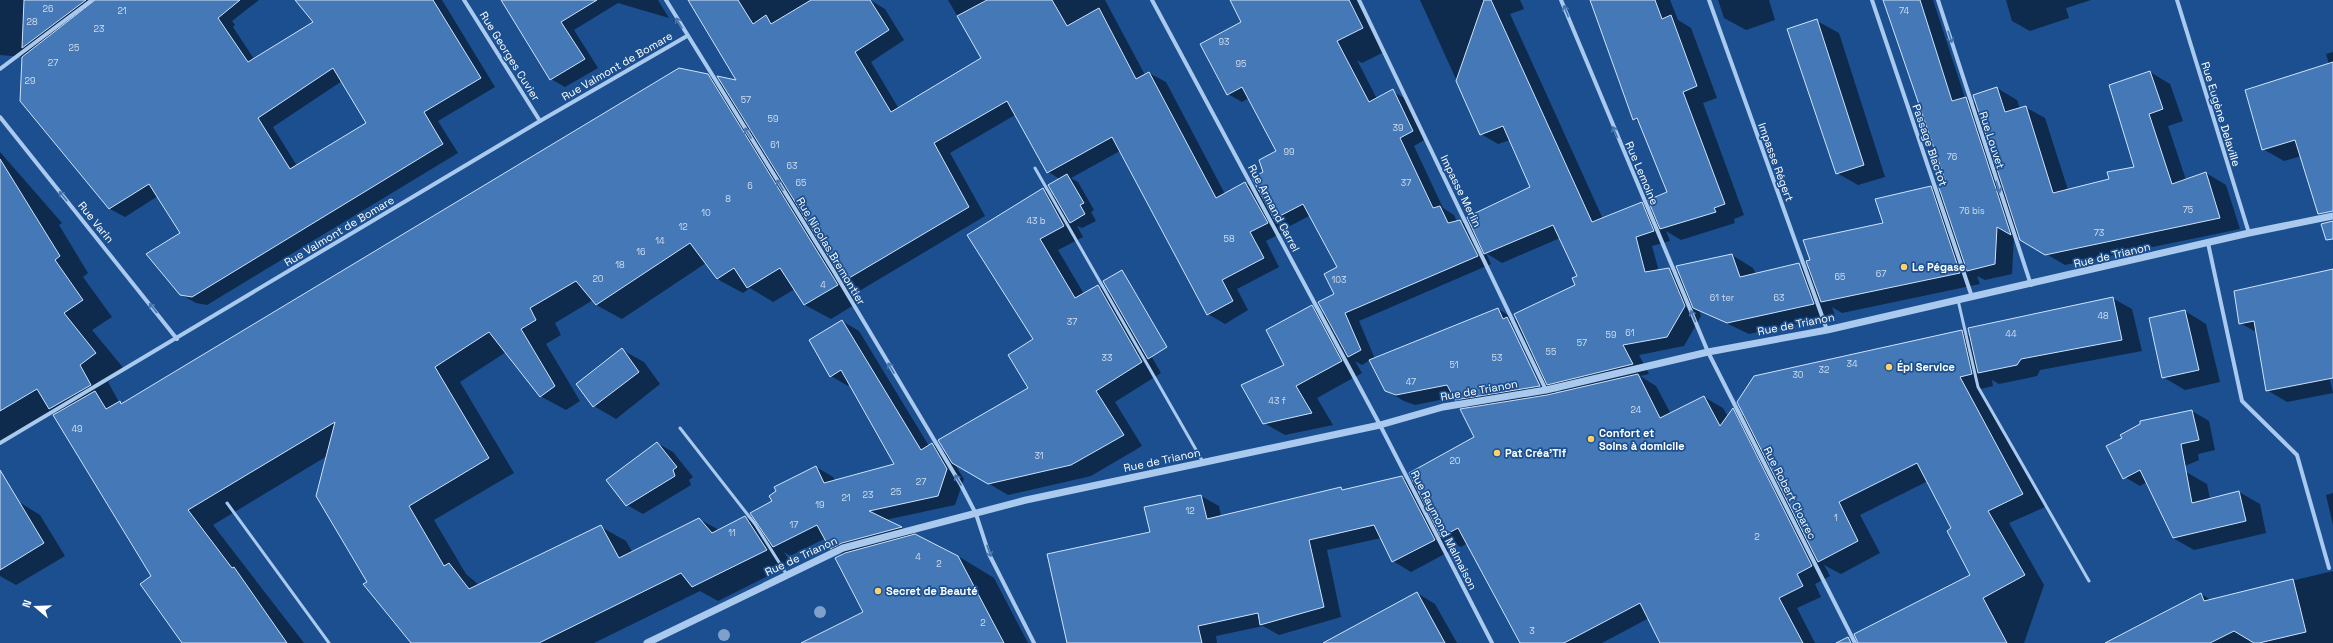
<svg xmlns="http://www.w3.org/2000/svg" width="2333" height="643" font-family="'Space Grotesk',sans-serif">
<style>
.shadow{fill:#0007;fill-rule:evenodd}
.building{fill:#4478b7;stroke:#cfe3fa;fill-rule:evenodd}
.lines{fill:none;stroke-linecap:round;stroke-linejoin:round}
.service{stroke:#a9c9ee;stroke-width:3}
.minor{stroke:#a9c9ee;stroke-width:4}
.tertiary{stroke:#a9c9ee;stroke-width:7}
.tree{fill:#7ea0ca}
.oneway{stroke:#4674ac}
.poi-dot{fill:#ffd166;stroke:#1b4f8f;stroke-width:1.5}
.labels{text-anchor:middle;stroke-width:3.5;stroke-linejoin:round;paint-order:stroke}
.number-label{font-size:9px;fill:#d0dded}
.street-label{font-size:11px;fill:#fff;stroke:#1b4f8f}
.poi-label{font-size:11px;font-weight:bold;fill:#fff;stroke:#1b4f8f;text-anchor:start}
</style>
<rect width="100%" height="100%" fill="#1b4f8f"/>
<g class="shadow">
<path d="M0,0H259L232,21L235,25L233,27L254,59L314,23L300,0H442L495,87L438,121L458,153L207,305L196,303L180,294L182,233L158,196L125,217L110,209L21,101L23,57L0,55ZM342,81L368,124L297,166L273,127Z"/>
<path d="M502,0H658L669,18L618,3L574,30L598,68L565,87L551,79Z"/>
<path d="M689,0H870L885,9L904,40L871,62L899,109L983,59L948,0H1105L1145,75L1149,73L1166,82L1225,194L1245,183L1260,191L1264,172L1278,151L1249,98L1242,102L1228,94L1319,0H1359L1384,52L1362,63L1357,60L1377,99L1392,91L1406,99L1426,139L1414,146L1443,208L1454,215L1457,222L1460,221L1473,228L1532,188L1510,140L1498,144L1481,134L1420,0H1520L1524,9L1510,14L1603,219L1642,204L1654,211L1668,193L1640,123L1634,119L1591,0H1670L1678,20L1691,28L1717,98L1703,103L1744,215L1734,219L1735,223L1681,240L1666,231L1670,241L1652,246L1659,271L1669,269L1681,276L1732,255L1753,268L1756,274L1799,264L1810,270L1884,224L1931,188L1942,194L1947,184L1884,0H1933L1965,98L1977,104L1997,88L2017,100L2020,109L2025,107L2045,118L2068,190L2110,179L2135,168L2150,72L2170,84L2183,121L2168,126L2186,180L2206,173L2226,185L2240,229L2065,265L2014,235L2012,274L1985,280L1977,276L1980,284L1842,313L1832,307L1835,316L1749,334L1699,310L1701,316L1684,346L1639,355L1649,374L1640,376L1656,386L1671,414L1704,397L1723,408L1728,417L1733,410L1746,417L1962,331L1970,336L2112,298L2132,309L2142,351L2040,370L2037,376L1999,384L1992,380L1993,386L1981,389L2045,507L2009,523L2044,585L2024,643H1884L1971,575L1953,529L1928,481L1860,515L1880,553L1841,574L1824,565L1830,576L1815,584L1821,597L1797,608L1815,643H1661L1649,618L1602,643H1521L1468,543L1461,547L1446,539L1452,550L1411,572L1393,561L1381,538L1327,550L1341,617L1279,635L1263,626L1216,636L1217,643H1068L1151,533L1201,496L1219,506L1221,516L1341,488L1344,490L1402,477L1416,485L1476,438L1471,408L1454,397L1415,405L1404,401L1385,390L1370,360L1362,365L1355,361L1362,373L1317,398L1333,425L1285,435L1264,423L1285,365L1312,307L1326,315L1335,294L1338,268L1311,215L1288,227L1277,220L1283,232L1266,241L1279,267L1237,289L1248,310L1225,324L1208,314L1120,151L1071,178L1078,182L1094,210L1091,212L1096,221L1082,228L1077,226L1083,237L1058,250L1084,294L1098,286L1117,297L1161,373L1115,402L1142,446L1091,476L1008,495L954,463L964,479L955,505L885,520L958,556L994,578L1028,643H803L864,613L843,555L831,548L826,538L790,556L784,552L792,564L718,601L700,591L594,643H413L369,582L327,456L213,525L304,643H184L152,576L58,413L56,412L0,445V152L62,223L59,225L88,273L83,277L112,317L92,330L125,370L108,382L119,402L123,404L707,75L723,84L738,81ZM1015,115L1048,172L1060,179L1056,197L1043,189L968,235L1034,340L1030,389L947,453L932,444L929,446L859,331L842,321L810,341L831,376L848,386L850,384L896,465L835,481L833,477L816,467L774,502L760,526L745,517L719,530L699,519L633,553L626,541L601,527L479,585L466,574L434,520L514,473L460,382L506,352L540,396L566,410L580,401L546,344L561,335L555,323L593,300L596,305L622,319L706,263L717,279L743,293L750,288L773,302L795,289L805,305L831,319L862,300L854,286L861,290L985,216L950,153ZM1560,238L1578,277L1577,286L1518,321L1498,309L1375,359L1359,321L1491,264L1486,253L1502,263ZM1509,322H1511L1543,390L1541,391ZM1553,387L1563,392L1556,394Z"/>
<path d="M1718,0H1769L1775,20L1746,30L1724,18Z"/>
<path d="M2006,0H2091L2066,8L2069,18L2030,31L2012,21Z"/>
<path d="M1817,21L1839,33L1885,177L1858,185L1837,173Z"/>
<path d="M2333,52V207L2301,156L2284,161L2263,149L2329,64L2326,54Z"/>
<path d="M2333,269V343L2312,304L2333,393L2287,402L2267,390L2258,333L2240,323L2299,278Z"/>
<path d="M2185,311L2206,324L2220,382L2185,390L2163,377Z"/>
<path d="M622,350L644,362L660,384L616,419L594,406L577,384Z"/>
<path d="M2192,411L2209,421L2215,450L2198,454L2199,460L2164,475L2186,472L2207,484L2210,499L2239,492L2260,504L2266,533L2194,550L2173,538L2147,482L2140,486L2123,476Z"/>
<path d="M657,443L673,452L693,477L689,480L691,485L643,514L627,505Z"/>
<path d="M2333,493V525L2326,495Z"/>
<path d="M19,502L40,515L65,556L16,585L0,576V513Z"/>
<path d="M2333,571V643H2256L2253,641L2249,643H2138L2201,594L2211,600Z"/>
<path d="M1417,593L1435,604L1457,643H1345Z"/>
</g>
<g class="building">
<path d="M24,0H86L22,48Z"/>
<path d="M95,0H240L218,18L248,62L313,22L295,0H433L481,78L424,112L443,144L192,297L180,295L146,254L180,233L149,184L109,209L20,101L22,57ZM333,68L366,123L290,169L258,118Z"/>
<path d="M501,0H597L561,22L585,59L550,80Z"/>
<path d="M688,0H738L753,24L766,15L771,24L811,0H870L889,30L855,52L891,112L981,58L957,16L987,0H1052L1067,26L1099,8L1136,79L1149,72L1216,198L1245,182L1268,223L1250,232L1264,258L1222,280L1233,301L1207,315L1112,137L1047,173L1007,101L934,143L969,207L844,281L717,76L736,80Z"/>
<path d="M1230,0H1349L1363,28L1337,41L1369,102L1393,89L1413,131L1400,138L1433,208L1440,206L1448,223L1460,220L1478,256L1345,313L1361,350L1348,357L1318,302L1334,294L1324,274L1337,267L1303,204L1274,219L1252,178L1263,172L1259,160L1276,151L1242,87L1227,95L1200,44L1241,22Z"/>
<path d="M1484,0H1491L1592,222L1642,202L1654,231L1636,237L1645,272L1669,268L1685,306L1667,337L1623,345L1633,364L1547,385L1514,314L1575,285L1572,278L1577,276L1553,225L1484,254L1467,217L1530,187L1503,126L1480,135L1456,81Z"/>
<path d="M1590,0H1655L1662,19L1671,15L1697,86L1683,92L1725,204L1714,208L1716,212L1660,229L1648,200L1667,192L1637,118L1633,120Z"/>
<path d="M1883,0H1920L1952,101L1966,97L2011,235L1997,227L1995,264L1967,271L1938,185L1946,183Z"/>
<path d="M1817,19L1864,165L1836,174L1787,29Z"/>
<path d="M2333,62V211L2318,214L2295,140L2262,150L2245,90Z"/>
<path d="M679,68L708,74L838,285L804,305L780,268L747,288L734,268L717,279L690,243L596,305L576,281L530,308L536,320L521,329L555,386L540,397L489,332L435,367L489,458L409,506L444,566L449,563L469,589L601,525L619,558L699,518L712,533L745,516L767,550L692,587L681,573L539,643H411L363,584L367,582L316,496L335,422L188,510L232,568L234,567L287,643H182L140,584L151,576L53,415L95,391L106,409L120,401L121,404Z"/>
<path d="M2150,71L2163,109L2149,114L2172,184L2206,172L2220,218L2045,255L2020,240L1973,95L1997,87L2005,112L2026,106L2053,193L2109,179L2107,172L2134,167L2109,85Z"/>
<path d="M0,159L60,256L55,260L83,300L64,313L96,353L80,365L91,385L49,409L37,389L0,411Z"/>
<path d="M1067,174L1084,203L1080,205L1085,214L1070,223L1048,185Z"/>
<path d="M1931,186L1960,273L1821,302L1806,261L1810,260L1803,240L1883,223L1875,199Z"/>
<path d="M1043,188L1064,226L1040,239L1075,298L1098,285L1142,362L1096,391L1124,435L1071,465L988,484L952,463L938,440L1028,388L1008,355L1033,339L967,235Z"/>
<path d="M2333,221V239L2326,240L2321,224Z"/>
<path d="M1732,254L1740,277L1799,263L1814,304L1727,323L1693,308L1676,266Z"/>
<path d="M2333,269V378L2266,391L2254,321L2239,324L2234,291Z"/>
<path d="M1122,270L1167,347L1148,359L1103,281Z"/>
<path d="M2113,297L2122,340L2021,359L2017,365L1978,373L1968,328Z"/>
<path d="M1312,305L1342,361L1296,386L1312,413L1263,424L1241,385L1284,365L1266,330Z"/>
<path d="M1498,308L1503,319L1507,317L1540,386L1455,400L1447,385L1396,395L1385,391L1369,360Z"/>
<path d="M2185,310L2199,370L2162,378L2149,318Z"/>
<path d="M842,320L921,450L932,443L947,469L938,496L869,511L902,527L842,543L830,549L817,525L773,547L750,513L772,501L769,496L776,491L774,487L816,466L824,483L894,464L841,370L830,377L809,340Z"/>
<path d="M1962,330L1972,374L1960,377L2023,494L1988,511L2025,575L1983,598L2007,643H1858L1854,634L1970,575L1947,531L1951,528L1917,463L1839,502L1858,541L1818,562L1737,402L1754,376Z"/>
<path d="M622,348L639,372L593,407L576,384Z"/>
<path d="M1638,374L1660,418L1704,396L1720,426L1733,408L1812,566L1797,574L1803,586L1779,598L1803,643H1660L1640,603L1564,643H1520L1458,528L1441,537L1409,473L1474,437L1460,409L1547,395Z"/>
<path d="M2192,410L2199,440L2181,444L2192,503L2239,491L2246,521L2173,538L2140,470L2123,479L2106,446L2122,438L2120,435L2140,424V421Z"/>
<path d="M657,442L677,467L673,470L675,476L626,506L606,480Z"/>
<path d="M0,470L44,543L0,570Z"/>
<path d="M1402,476L1435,540L1392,562L1374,525L1309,540L1324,607L1260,625L1258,613L1198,626L1202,643H1067L1047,554L1150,532L1144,507L1201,495L1207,519L1341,487L1342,490Z"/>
<path d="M915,534L958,556L1004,643H801L863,612L835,558L845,553Z"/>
<path d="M2293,579L2306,632L2259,643H2254L2234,631L2210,643H2105L2201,593L2204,601Z"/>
<path d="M1417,592L1445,643H1323Z"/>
<path d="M1848,637L1851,643H1836Z"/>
</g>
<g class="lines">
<g class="service">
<path d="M1035,168L1203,462"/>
<path d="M1958,300L1978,387L2089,581"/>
<path d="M680,428L755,524L787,575"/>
<path d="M227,503L329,643"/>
</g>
<g class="minor">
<path d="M464,0L540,121"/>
<path d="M666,0L833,270L961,485L976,514L989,554L1034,643"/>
<path d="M1152,0L1380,425L1492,643"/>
<path d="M1359,0L1546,390"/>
<path d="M1561,0L1708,352L1855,643"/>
<path d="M1709,0L1827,330"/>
<path d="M1872,0L1972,297"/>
<path d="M1938,0L2031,285"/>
<path d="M2177,0L2249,233"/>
<path d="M0,69L92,0"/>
<path d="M0,117L177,339"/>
<path d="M2208,243L2242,401L2297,455L2329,568"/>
<path d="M0,443L540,121L687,36"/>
</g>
<path class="tertiary" d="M647,643L843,548L1026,500L1380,425L1443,407L1546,390L1708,352L1827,330L2249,233L2333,216"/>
</g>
<g class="tree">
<circle cx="820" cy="612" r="6"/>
<circle cx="724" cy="635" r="6"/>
</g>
<defs><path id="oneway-shaft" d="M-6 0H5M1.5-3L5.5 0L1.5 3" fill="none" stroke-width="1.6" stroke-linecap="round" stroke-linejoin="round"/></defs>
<g class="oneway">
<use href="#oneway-shaft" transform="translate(1566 11) rotate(-112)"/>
<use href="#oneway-shaft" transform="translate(679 23) rotate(-121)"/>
<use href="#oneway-shaft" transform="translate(1950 37) rotate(72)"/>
<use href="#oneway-shaft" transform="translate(1615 132) rotate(-113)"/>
<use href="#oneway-shaft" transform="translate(748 133) rotate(-122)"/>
<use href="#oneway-shaft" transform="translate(780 185) rotate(-121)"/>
<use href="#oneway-shaft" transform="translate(1998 187) rotate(72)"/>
<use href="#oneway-shaft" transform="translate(63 196) rotate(-129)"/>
<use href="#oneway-shaft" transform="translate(153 308) rotate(-129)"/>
<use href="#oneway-shaft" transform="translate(1693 316) rotate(-113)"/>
<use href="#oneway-shaft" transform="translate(891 368) rotate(-121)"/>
<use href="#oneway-shaft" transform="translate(958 480) rotate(-121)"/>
<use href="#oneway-shaft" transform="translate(989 551) rotate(71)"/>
</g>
<g class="poi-dot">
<circle cx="1904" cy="267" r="4"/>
<circle cx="1889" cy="367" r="4"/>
<circle cx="1591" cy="439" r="4"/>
<circle cx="1497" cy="453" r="4"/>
<circle cx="878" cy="591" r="4"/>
</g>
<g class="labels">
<g class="number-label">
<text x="48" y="12">26</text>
<text x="122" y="14">21</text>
<text x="1904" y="14">74</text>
<text x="32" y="25">28</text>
<text x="99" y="32">23</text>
<text x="1224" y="45">93</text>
<text x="74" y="51">25</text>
<text x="53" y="66">27</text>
<text x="1241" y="67">95</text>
<text x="30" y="84">29</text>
<text x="746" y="103">57</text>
<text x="773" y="122">59</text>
<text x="1398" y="131">39</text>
<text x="775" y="148">61</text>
<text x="1289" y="155">99</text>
<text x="1952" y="160">76</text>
<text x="792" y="169">63</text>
<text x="801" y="186">65</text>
<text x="1406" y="186">37</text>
<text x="750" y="189">6</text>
<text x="728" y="202">8</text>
<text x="2188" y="213">75</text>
<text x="1972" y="214">76 bis</text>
<text x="706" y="216">10</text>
<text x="1036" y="224">43 b</text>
<text x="683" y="230">12</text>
<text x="2099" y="236">73</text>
<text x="1229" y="242">58</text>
<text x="660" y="244">14</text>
<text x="641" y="255">16</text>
<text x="620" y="268">18</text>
<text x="1881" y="277">67</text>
<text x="1840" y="280">65</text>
<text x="598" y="282">20</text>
<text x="1339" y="283">103</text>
<text x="823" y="288">4</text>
<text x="1722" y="301">61 ter</text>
<text x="1779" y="301">63</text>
<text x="2103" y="319">48</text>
<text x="1072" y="325">37</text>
<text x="1630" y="336">61</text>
<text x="2011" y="337">44</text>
<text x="1611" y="338">59</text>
<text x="1582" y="346">57</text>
<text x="1551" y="355">55</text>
<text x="1107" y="361">33</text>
<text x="1497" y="361">53</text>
<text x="1852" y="367">34</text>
<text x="1454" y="368">51</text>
<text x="1824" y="373">32</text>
<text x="1798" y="378">30</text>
<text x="1411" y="385">47</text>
<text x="1277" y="404">43 f</text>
<text x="1636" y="413">24</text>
<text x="77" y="432">49</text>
<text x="1039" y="459">31</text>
<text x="1455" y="464">20</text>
<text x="921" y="485">27</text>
<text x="896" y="495">25</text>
<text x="868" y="498">23</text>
<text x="846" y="501">21</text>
<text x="820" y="508">19</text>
<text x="1190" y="514">12</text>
<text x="1836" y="521">1</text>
<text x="794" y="528">17</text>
<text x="732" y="536">11</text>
<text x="1757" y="540">2</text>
<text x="918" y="560">4</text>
<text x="939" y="567">2</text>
<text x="983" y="626">2</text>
<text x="1532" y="634">3</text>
</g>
<g class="street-label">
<text transform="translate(510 56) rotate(58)" y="4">Rue Georges Cuvier</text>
<text transform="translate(617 66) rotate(-30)" y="4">Rue Valmont de Bomare</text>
<text transform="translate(2221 114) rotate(73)" y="4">Rue Eugène Delaville</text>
<text transform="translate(1992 140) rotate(72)" y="4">Rue Louvet</text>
<text transform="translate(1930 145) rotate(71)" y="4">Passage Blactot</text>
<text transform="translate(1776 162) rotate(70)" y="4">Impasse Régert</text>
<text transform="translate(1642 173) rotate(67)" y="4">Rue Lemoine</text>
<text transform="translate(1461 191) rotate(64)" y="4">Impasse Merlin</text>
<text transform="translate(1274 208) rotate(62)" y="4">Rue Armand Carrel</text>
<text transform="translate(96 222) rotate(51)" y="4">Rue Varin</text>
<text transform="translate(339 231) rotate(-31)" y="4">Rue Valmont de Bomare</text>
<text transform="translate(831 251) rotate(59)" y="4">Rue Nicolas Bremontier</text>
<text transform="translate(2112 255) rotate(-13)" y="4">Rue de Trianon</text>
<text transform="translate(1796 324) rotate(-11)" y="4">Rue de Trianon</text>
<text transform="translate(1479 390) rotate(-10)" y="4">Rue de Trianon</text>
<text transform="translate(1162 460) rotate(-12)" y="4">Rue de Trianon</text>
<text transform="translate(1790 493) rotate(63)" y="4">Rue Robert Cloarec</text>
<text transform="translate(1444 530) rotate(63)" y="4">Rue Raymond Malmaison</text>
<text transform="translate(801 556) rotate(-25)" y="4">Rue de Trianon</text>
</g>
<g class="poi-label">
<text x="1912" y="271">Le Pégase</text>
<text x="1897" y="371">Épi Service</text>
<text x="1599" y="437">Confort et<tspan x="1599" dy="13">Soins à domicile</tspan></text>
<text x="1505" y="457">Pat Créa'Tif</text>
<text x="886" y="595">Secret de Beauté</text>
</g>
</g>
<g transform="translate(36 607) rotate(289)" stroke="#1b4f8f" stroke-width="3" paint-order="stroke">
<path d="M0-3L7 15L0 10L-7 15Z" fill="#ffffff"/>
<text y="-6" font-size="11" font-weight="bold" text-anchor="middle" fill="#ffffff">N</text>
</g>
</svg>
